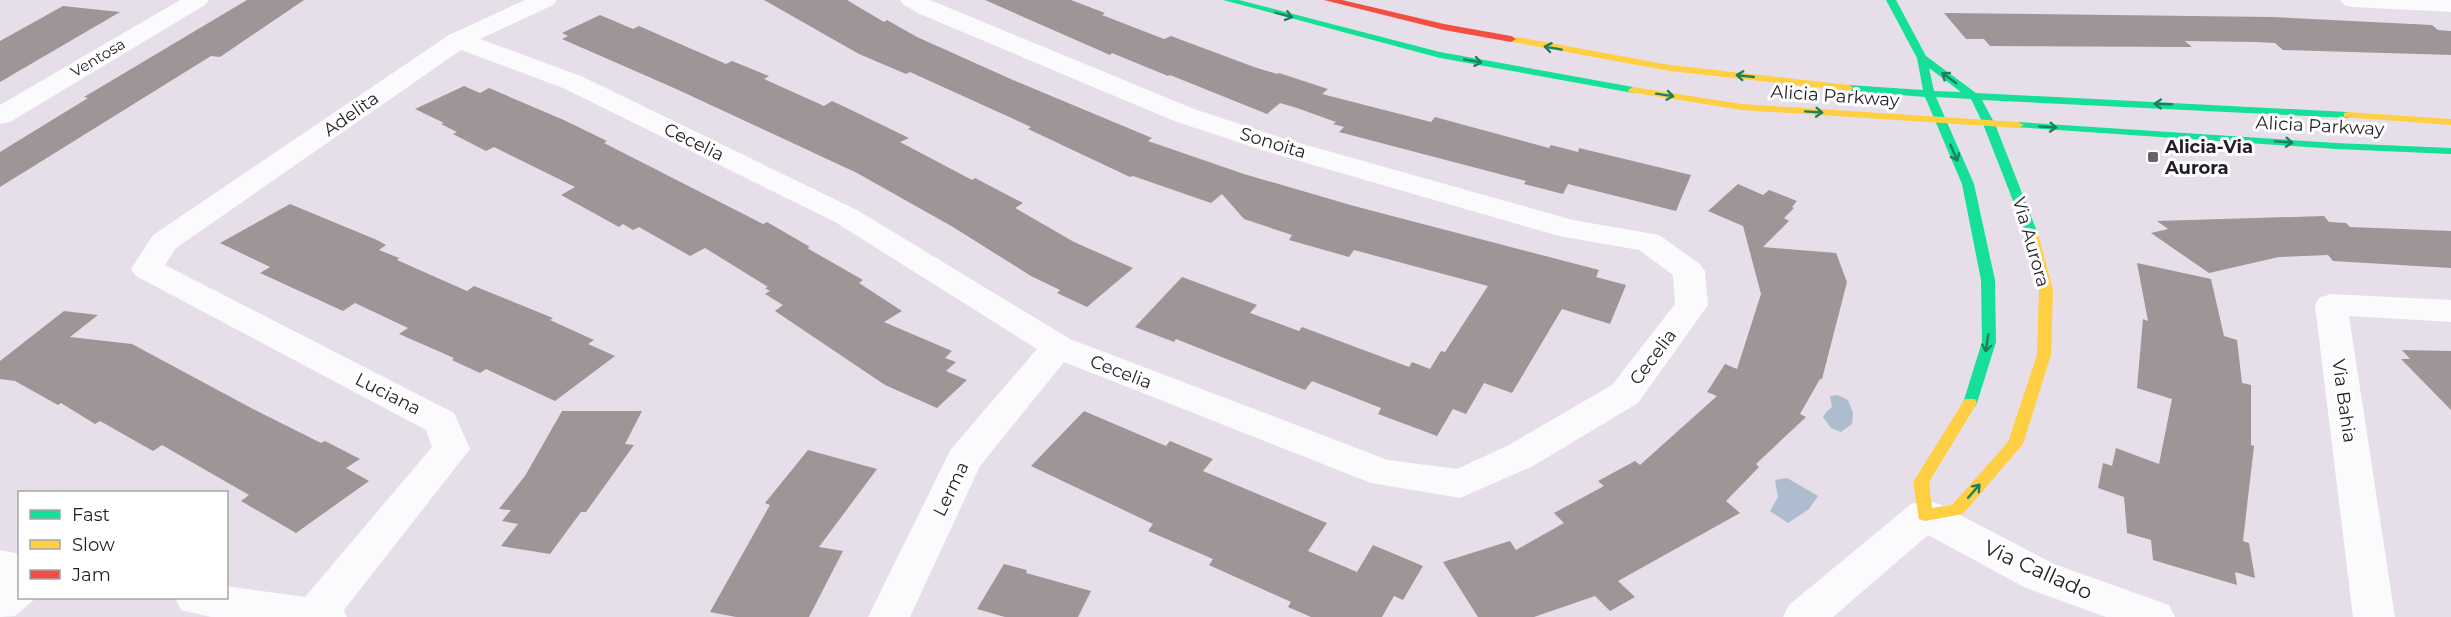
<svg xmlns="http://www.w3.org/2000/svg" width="2451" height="617" font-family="Montserrat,sans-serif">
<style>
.water{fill:#adbdcf}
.building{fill:#9d9596}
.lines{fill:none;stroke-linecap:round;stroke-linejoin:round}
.street{fill:#fbfafc;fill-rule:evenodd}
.fast{fill:#16e098;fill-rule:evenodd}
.slow{fill:#ffcf43;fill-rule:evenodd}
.jam{fill:#f24e42;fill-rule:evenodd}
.oneway{stroke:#1c7f5e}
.poi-dot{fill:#67626a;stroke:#fff;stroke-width:2}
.labels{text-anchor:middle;stroke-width:6;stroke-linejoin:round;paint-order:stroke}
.far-street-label{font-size:15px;fill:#221e25;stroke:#fff}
.street-label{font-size:18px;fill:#221e25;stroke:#fff}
.poi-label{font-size:18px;font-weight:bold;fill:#221e25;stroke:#fff;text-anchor:start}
.near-street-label{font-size:21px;fill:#221e25;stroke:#fff}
</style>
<rect width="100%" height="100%" fill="#e6dfea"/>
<g class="water">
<path d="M1838,395L1848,400L1853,413L1852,424L1841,432L1831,428L1823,417L1826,412L1832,407L1830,396Z"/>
<path d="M1787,478L1818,496L1809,509L1788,523L1770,511L1778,497L1775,480Z"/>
</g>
<g class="building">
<path d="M247,0H304L220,57L211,56L0,187V152L88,98L84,97Z"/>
<path d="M764,0H847L884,22L887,20L917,37L1013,80L1152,138L1148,141L1244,174L1354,206L1599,270L1596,277L1626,285L1610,324L1562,309L1512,393L1484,383L1466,414L1453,409L1437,436L1378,414L1381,408L1312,381L1305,390L1176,339L1174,342L1135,327L1182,277L1257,305L1250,313L1299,331L1302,327L1409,367L1412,362L1430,369L1441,351L1445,352L1488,286L1354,250L1349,257L1289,240L1292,235L1244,219L1222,194L1211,203L1133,176L1130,177L1028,129L1031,127L910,72L906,74L859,54Z"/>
<path d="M985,0H1071L1105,13L1102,15L1164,39L1171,36L1254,67L1277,74L1279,73L1328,89L1322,94L1431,122L1435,117L1549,148L1551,145L1578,152L1579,148L1691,175L1676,211L1568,184L1563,194L1524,184L1526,181L1339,132L1344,127L1333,124L1336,122L1297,108L1280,103L1267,114L1170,75L1168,76L1112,53L1110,55Z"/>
<path d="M63,6L120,12L0,82V41Z"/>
<path d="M1944,13L2272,17L2432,25L2438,30L2451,31V55L2283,50L2275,43L2256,42L2185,41L2192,47L1990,46L1984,39H1966Z"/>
<path d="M600,15L633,29L639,26L726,64L732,61L769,76L764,79L824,106L832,101L845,107L909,138L900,142L972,180L975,178L1023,203L1015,208L1074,242L1133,268L1087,307L1057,293L1060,290L1031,276L953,227L857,173L674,88L562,39L568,36L562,33Z"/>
<path d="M464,86L480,93L489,88L566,121L607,141L604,143L763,224L767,222L810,247L807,248L863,280L859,283L902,311L884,322L952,351L945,358L956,362L946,371L967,380L937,408L885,385L775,311L783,305L765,294L770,291L765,288L768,287L705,248L690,256L639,227L633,230L623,224L619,227L561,195L575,187L494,147L486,151L453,134L457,132L441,124L444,123L415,109Z"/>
<path d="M1738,184L1763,195L1769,190L1797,201L1792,207L1794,208L1784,218L1789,221L1763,247L1836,253L1847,282L1822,379H1820L1800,414L1806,417L1756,464L1759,467L1726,501L1740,513L1618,581L1635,597L1610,611L1595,596L1534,617H1478L1443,562L1510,541L1516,550L1564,523L1554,513L1604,486L1598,481L1635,461L1640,465L1717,396L1707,392L1725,364L1737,369L1761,294L1743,226L1708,211Z"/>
<path d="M290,204L377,240L386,245L379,250L399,258L397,260L467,291L474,286L553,318L550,320L594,340L588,344L615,356L555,401L486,369L480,373L452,360L454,358L399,334L408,328L355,303L343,311L260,273L270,267L220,243Z"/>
<path d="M2324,216L2329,222L2346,223L2350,227L2451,231V268L2333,261L2328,255L2279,257L2209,273L2151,233L2168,229L2157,221Z"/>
<path d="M2137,263L2211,279L2224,336L2237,340L2242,383L2251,385V445L2254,446L2243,541L2249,543L2255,578L2235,572L2237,585L2153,560L2151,540L2127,533L2124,497L2098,488L2103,463L2112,466L2116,448L2159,464L2172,399L2137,388L2143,319L2148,321Z"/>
<path d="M64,311L98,315L70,337L132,344L253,409L321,443L325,441L360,459L346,468L369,481L296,533L241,501L249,495L162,445L153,451L100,421L95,424L61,403L58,405L15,381L0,379V361Z"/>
<path d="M2402,350L2451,351V410L2401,359H2410Z"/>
<path d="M562,411H642L625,444L634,445L586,512H581L550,554L501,546L518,524L502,521L511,510L499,509L525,476Z"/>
<path d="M1084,411L1166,446L1170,441L1213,459L1203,471L1327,523L1308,551L1357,572L1373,545L1423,566L1403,600L1394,596L1382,617H1311L1288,607L1291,602L1209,565L1213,559L1148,531L1153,524L1031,466Z"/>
<path d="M808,450L877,469L819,547L843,551L809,617H736L710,612L770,505L765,503Z"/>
<path d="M1004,564L1027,570L1026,573L1091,591L1078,617H1005L977,609Z"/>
</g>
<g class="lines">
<g class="street">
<path d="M180,0H209L205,5L10,122L0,124V105Z"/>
<path d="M525,0H557L553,5L480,39L581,76L857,210L1070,339L1388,460L1457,469L1507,446L1612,385L1675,304L1673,275L1639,250L1559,236L1265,151L1174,121L920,14L904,5L900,0H930L1194,109L1285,139L1573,220L1659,235L1700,264L1705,271L1708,305L1638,403L1533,466L1460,498L1371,483L1064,362L980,466L910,617H868L951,449L1037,349L835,222L563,88L461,50L176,248L165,265L454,413L470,449L344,610L347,617H211L181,610L175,598H226V586L305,597L432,447L426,430L136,276L131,269L153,235L449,35Z"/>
<path d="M2340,0H2451V12L2352,7L2344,5Z"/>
<path d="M2331,294L2451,300V322L2349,316L2395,617H2353L2315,305L2319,298Z"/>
<path d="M1925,500L1939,504L2054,564L2169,605L2175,617H2106L2026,588L1928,535L1833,617H1783L1789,605L1911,504Z"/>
<path d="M0,550L20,554V598H36L15,616L0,617Z"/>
</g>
<g class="fast">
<path d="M1223,0H1239L1440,52L1633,87L1638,90L1633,93L1440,58Z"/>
<path d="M1886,0H1896L1926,56L1976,93L2348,112L2354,115L2348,118L1982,100L1995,124L2038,234L2032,238L2026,234L1983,124L1971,99L1936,97L1974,184L1995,280L1996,342L1977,403L1975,407H1965L1963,403L1982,342L1981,280L1962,184L1925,97L1849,91L1844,88L1849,85L1923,90L1917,58ZM1929,68L1961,92L1934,91Z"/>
<path d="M2018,122L2336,143L2451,148V154L2336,149L2014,127L2012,125Z"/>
</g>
<g class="slow">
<path d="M1511,36L1670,65L1849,85L1854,88L1849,91L1670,71L1507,41V37Z"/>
<path d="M1633,87L1742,104L2018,122L2024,125L2018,128L1742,110L1629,92L1628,90Z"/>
<path d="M2348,112L2451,119V125L2344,117V113Z"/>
<path d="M2032,230L2038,234L2053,290L2051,355L2023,444L1963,514L1925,521L1919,519L1913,482L1965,399H1975L1977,403L1929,482L1932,508L1952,505L2008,442L2037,355L2039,290L2026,234Z"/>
</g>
<path class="jam" d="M1324,0H1342L1444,24L1511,36L1516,39L1511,42L1444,30Z"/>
</g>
<defs><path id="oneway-shaft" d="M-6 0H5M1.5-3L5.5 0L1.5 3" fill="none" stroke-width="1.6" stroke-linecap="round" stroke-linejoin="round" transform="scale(1.5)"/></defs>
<g class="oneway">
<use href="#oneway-shaft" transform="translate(1284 15) rotate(15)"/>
<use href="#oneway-shaft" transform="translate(1553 48) rotate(-170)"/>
<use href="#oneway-shaft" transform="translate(1473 61) rotate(11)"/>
<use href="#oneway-shaft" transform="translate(1745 76) rotate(-174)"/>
<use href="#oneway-shaft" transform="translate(1949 78) rotate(-144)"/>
<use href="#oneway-shaft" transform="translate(1665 95) rotate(9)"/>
<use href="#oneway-shaft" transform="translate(2163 104) rotate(-178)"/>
<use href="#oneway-shaft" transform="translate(1814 112) rotate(4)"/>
<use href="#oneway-shaft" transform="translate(2048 127) rotate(4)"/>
<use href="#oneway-shaft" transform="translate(2284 142) rotate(4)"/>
<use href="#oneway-shaft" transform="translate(1954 153) rotate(66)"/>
<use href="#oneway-shaft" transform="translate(1987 343) rotate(99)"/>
<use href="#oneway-shaft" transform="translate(1974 491) rotate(-49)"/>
</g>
<rect class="poi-dot" x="2147" y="151" width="12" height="12" rx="3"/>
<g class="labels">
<g class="far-street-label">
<text transform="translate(98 58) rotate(-31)" y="5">Ventosa</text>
</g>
<g class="street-label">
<text transform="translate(1835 96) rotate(4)" y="6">Alicia Parkway</text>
<text transform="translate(351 114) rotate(-35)" y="6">Adelita</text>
<text transform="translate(2320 126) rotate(3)" y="6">Alicia Parkway</text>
<text transform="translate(694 142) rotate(26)" y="6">Cecelia</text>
<text transform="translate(1273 143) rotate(17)" y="6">Sonoita</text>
<text transform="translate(2031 242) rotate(74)" y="6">Via Aurora</text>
<text transform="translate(1653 357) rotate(-53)" y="6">Cecelia</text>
<text transform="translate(1121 372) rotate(21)" y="6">Cecelia</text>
<text transform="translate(388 394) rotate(27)" y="6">Luciana</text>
<text transform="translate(2344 401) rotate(82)" y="6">Via Bahia</text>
<text transform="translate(951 489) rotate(-64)" y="6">Lerma</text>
</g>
<g class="poi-label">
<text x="2165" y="153">Alicia-Via<tspan x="2165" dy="21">Aurora</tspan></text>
</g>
<g class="near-street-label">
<text transform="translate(2038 570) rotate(24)" y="7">Via Callado</text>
</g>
</g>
<rect x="18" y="491" width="210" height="108" fill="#ffffff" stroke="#a7a5a8" stroke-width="1.5"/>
<rect x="30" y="510" width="30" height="9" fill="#16e098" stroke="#a7a5a8" stroke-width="1.5"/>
<text x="72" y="521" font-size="18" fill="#221e25">Fast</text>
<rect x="30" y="540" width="30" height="9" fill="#ffcf43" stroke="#a7a5a8" stroke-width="1.5"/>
<text x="72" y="551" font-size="18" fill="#221e25">Slow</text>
<rect x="30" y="570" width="30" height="9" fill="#f24e42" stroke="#a7a5a8" stroke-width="1.5"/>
<text x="72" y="581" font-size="18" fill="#221e25">Jam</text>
</svg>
